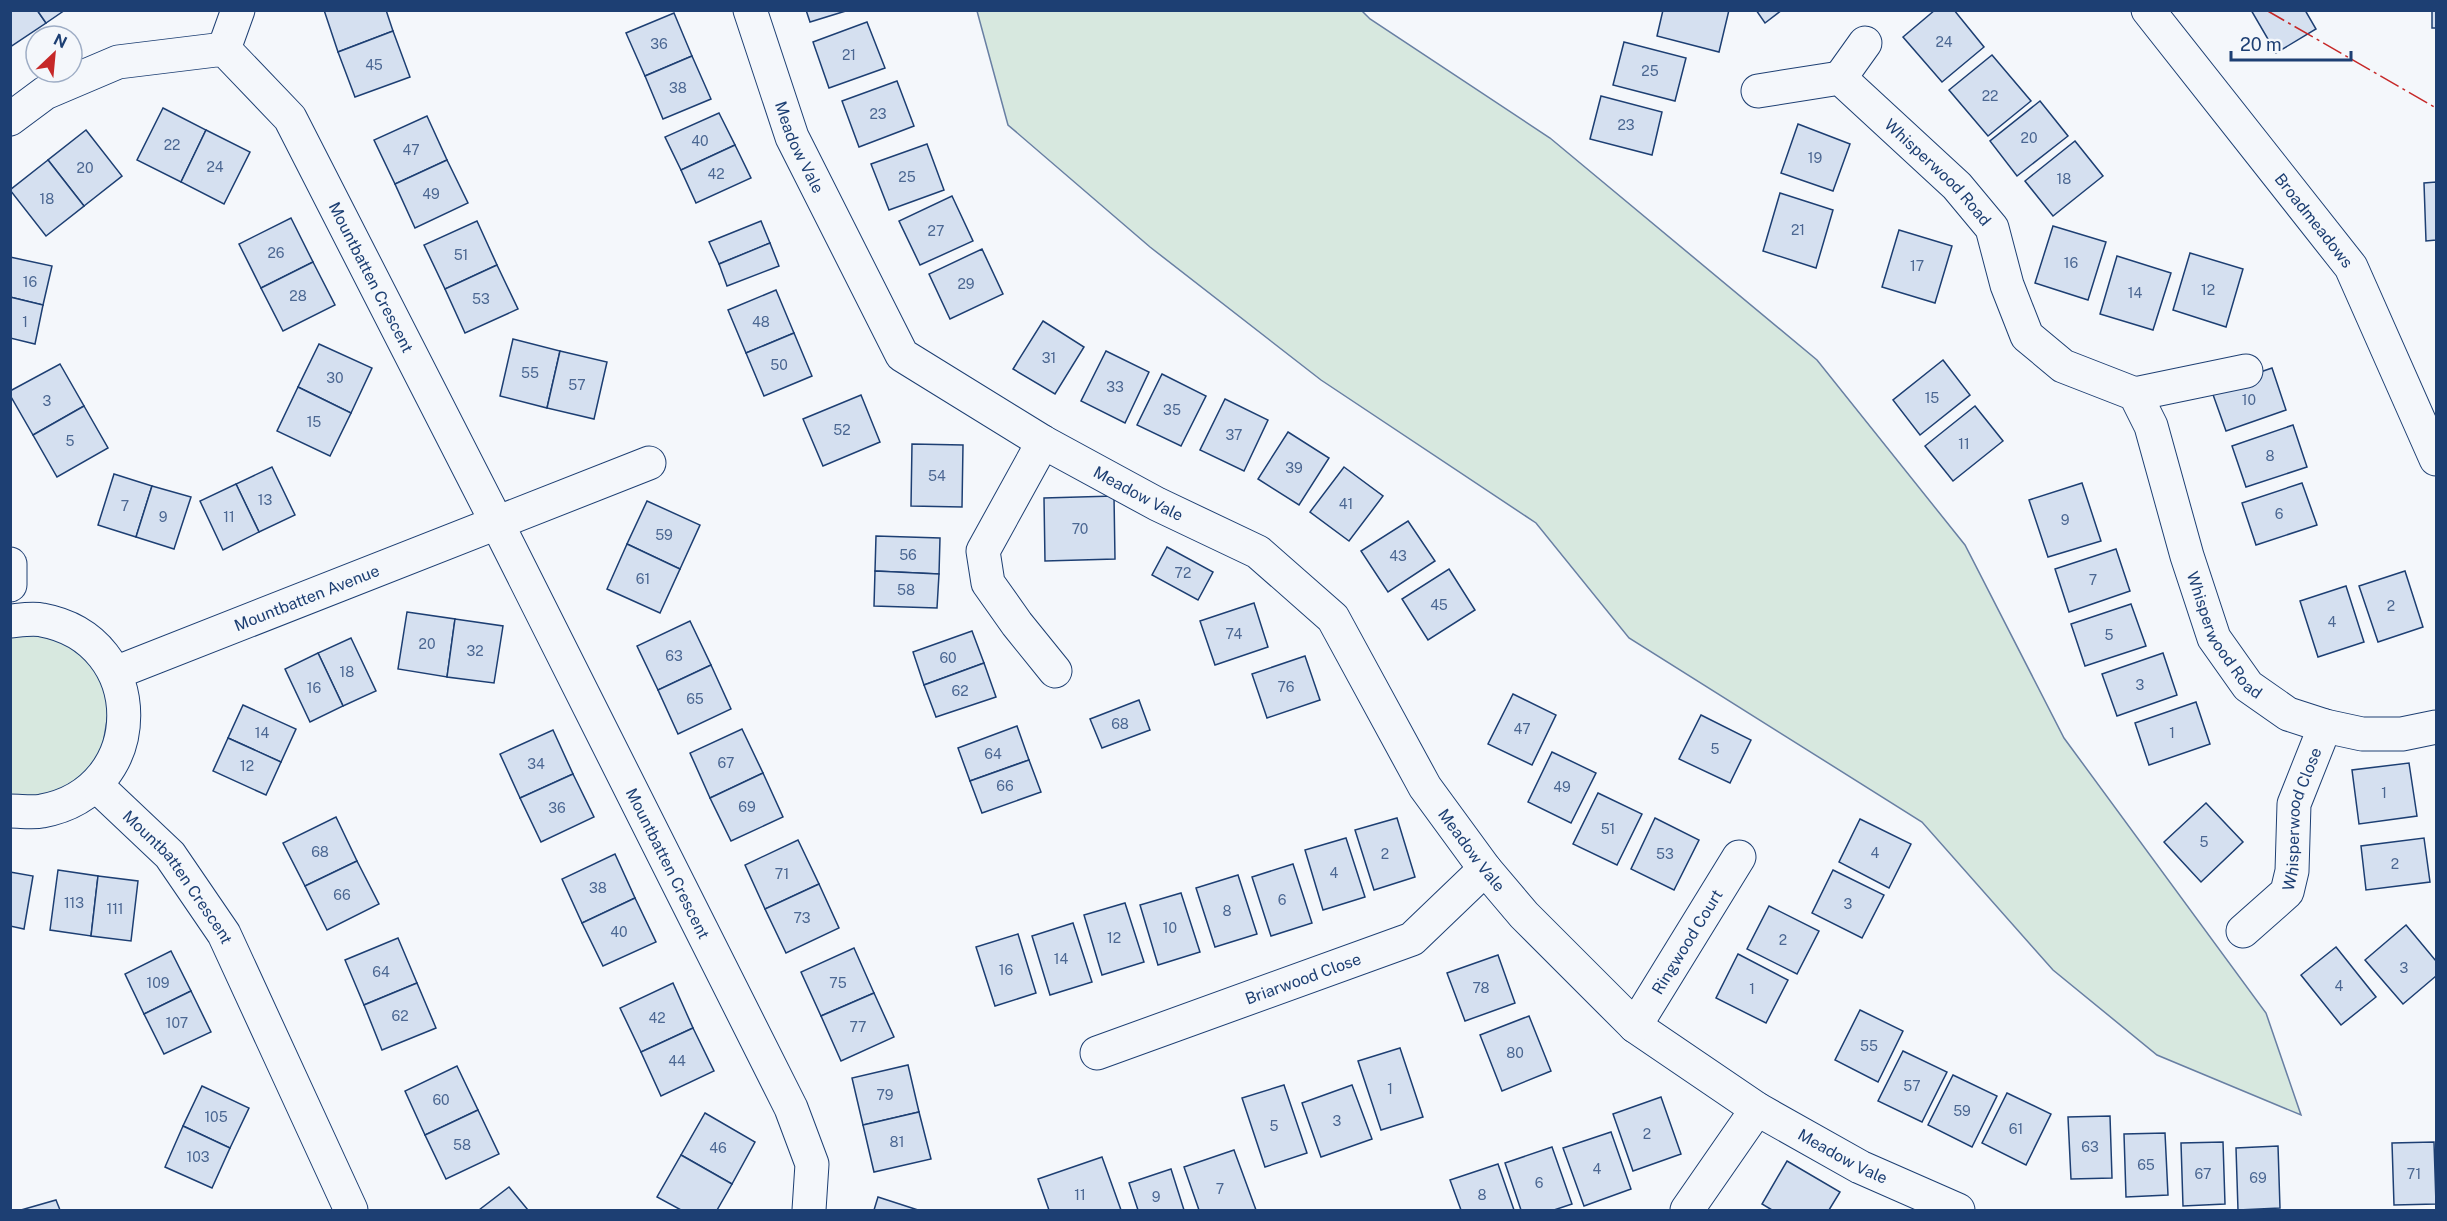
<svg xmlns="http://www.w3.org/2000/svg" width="2447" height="1221" font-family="'Public Sans',sans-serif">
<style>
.green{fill:#d7e8df;stroke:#687fa3;stroke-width:1.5}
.building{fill:#d5e0f0;stroke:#1d3f73;stroke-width:1.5}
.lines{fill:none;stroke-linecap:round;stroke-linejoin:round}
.minor-casing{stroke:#1d3f73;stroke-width:35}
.minor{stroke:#f4f7fb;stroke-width:33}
.power{stroke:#c62828;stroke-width:1.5;stroke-dasharray:21 4.5 3 4.5;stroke-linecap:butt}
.labels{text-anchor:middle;stroke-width:4.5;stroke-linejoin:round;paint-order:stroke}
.number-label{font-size:14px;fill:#4b6792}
.street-label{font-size:16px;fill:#1d3f73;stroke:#f4f7fb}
</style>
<rect width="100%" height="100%" fill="#f4f7fb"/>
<g class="green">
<path d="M977,11H1362L1370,19L1550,138L1817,360L1965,545L2064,738L2266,1013L2301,1115L2157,1055L2053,970L1922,822L1629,638L1536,523L1321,380L1150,247L1008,125Z"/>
<path d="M41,619L115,673L96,785L11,811V621Z"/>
</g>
<g class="building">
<path d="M10,10H37L46,23L10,47Z"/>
<path d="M37,10H65L46,23Z"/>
<path d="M324,10H386L393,31L338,52Z"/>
<path d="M806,10H849L810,22Z"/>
<path d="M1663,10H1729L1719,52L1657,36Z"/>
<path d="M1756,10H1782L1765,23Z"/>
<path d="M1935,10H1954L1984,47L1942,82L1903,37Z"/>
<path d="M2251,10H2305L2316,29L2276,53Z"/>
<rect x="2432" y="10" width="4" height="18"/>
<path d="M674,13L692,56L645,76L626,33Z"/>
<path d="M867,22L885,68L829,88L813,42Z"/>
<path d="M393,31L410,77L355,97L338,52Z"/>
<path d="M1624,42L1686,58L1675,101L1613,85Z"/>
<path d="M1992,55L2031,101L1988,136L1949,90Z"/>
<path d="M692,56L711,99L663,119L645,76Z"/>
<path d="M897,81L914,126L859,147L842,101Z"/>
<path d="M1601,96L1662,112L1652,155L1590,139Z"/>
<path d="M2040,101L2068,136L2017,176L1990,141Z"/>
<path d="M163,108L206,130L181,182L137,160Z"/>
<path d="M719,113L735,145L681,170L665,137Z"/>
<path d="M427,116L447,160L395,184L374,140Z"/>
<path d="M1798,124L1850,144L1833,191L1781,173Z"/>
<path d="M86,130L122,176L84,206L48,160Z"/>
<path d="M206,130L250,152L224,204L181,182Z"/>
<path d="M2075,141L2103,176L2053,216L2025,181Z"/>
<path d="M927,144L944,190L889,210L871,164Z"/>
<path d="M735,145L751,178L696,203L681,170Z"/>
<path d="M48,160L84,206L46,236L10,190Z"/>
<path d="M447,160L468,203L415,228L395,184Z"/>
<path d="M2436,182V240L2426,241L2424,183Z"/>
<path d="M1780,193L1833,210L1816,268L1763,251Z"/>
<path d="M952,196L973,241L920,265L899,221Z"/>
<path d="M291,218L313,262L261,288L239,244Z"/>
<path d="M477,221L497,265L445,289L424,245Z"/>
<path d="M761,221L770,243L719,264L709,242Z"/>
<path d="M2053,226L2106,242L2088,300L2035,283Z"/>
<path d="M1899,230L1952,246L1935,303L1882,287Z"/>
<path d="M770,243L779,266L727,286L719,264Z"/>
<path d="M982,249L1003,294L950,319L929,274Z"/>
<path d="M2190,253L2243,269L2226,327L2173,310Z"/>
<path d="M2117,256L2171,273L2153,330L2100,314Z"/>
<path d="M10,257L52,266L43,305L10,297Z"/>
<path d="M313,262L335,305L283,331L261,288Z"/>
<path d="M497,265L518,309L465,333L445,289Z"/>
<path d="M776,290L794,333L746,353L728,310Z"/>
<path d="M10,297L43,305L35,344L10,338Z"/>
<path d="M1043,321L1084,347L1055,394L1013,369Z"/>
<path d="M794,333L812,376L764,396L746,353Z"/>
<path d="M513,339L560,351L547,408L500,396Z"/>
<path d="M319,344L372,368L351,413L298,387Z"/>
<path d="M560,351L607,362L594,419L547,408Z"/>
<path d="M1106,351L1149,372L1125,423L1081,401Z"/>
<path d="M1943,360L1970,395L1920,435L1893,400Z"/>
<path d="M60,364L84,406L33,435L10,395V391Z"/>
<path d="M2272,368L2286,410L2226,431L2211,389Z"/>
<path d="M1162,374L1206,396L1181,446L1137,425Z"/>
<path d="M298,387L351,413L330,456L277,431Z"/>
<path d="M861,395L880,442L823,466L803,419Z"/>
<path d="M1225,399L1268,420L1244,471L1200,450Z"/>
<path d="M84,406L108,448L57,477L33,435Z"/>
<path d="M1975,406L2003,441L1953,481L1925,446Z"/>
<path d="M2293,425L2307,467L2246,487L2232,446Z"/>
<path d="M1288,432L1329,458L1299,505L1258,479Z"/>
<path d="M912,444L963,445L962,507L911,506Z"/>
<path d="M272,467L295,515L259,532L236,484Z"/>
<path d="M1344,467L1383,496L1349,541L1310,512Z"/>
<path d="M114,474L152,486L136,537L98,525Z"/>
<path d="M2082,483L2101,541L2048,557L2029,500Z"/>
<path d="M2302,483L2317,525L2256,545L2242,503Z"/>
<path d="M236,484L259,532L223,550L200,501Z"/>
<path d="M152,486L191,497L174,549L136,537Z"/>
<path d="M1114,496L1115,559L1045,561L1044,498Z"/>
<path d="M647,501L700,525L680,569L627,544Z"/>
<path d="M1408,521L1435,561L1388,592L1361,551Z"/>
<path d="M876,536L940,538L939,574L875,571Z"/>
<path d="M627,544L680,569L660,613L607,589Z"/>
<path d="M1167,547L1213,572L1198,600L1152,575Z"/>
<path d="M2116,549L2130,591L2069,612L2055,569Z"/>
<path d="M1449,569L1475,610L1428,640L1402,599Z"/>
<path d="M875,571L939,574L937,608L874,606Z"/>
<path d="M2405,571L2423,627L2378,642L2359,586Z"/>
<path d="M2346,586L2364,642L2318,657L2300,601Z"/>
<path d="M1254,603L1268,647L1215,665L1200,621Z"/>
<path d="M2131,604L2146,646L2085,666L2071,624Z"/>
<path d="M407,612L455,619L447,677L398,669Z"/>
<path d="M455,619L503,626L494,683L447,677Z"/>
<path d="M690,621L711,665L658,690L637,646Z"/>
<path d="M972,631L984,663L924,685L913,652Z"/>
<path d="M351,638L376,691L343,706L318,653Z"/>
<path d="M318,653L343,706L310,722L285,669Z"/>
<path d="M2163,653L2177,695L2117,716L2102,674Z"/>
<path d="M1305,656L1320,700L1267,718L1252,674Z"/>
<path d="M984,663L996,697L936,717L924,685Z"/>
<path d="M711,665L731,709L678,734L658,690Z"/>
<path d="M1513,694L1556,715L1532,765L1488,744Z"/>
<path d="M1139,700L1150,730L1102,748L1090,719Z"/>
<path d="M2196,702L2210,744L2149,765L2135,723Z"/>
<path d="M243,705L296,729L281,762L228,738Z"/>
<path d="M1701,715L1751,740L1730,783L1679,759Z"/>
<path d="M1017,726L1029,760L970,781L958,748Z"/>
<path d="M742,729L763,773L710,798L690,753Z"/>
<path d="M553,730L573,774L520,798L500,754Z"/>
<path d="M228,738L281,762L266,795L213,771Z"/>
<path d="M1552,752L1596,773L1571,823L1528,802Z"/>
<path d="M1029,760L1041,792L982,813L970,781Z"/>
<path d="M2409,763L2417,816L2359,824L2352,770Z"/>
<path d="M763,773L783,817L731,841L710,798Z"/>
<path d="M573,774L594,817L541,842L520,798Z"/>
<path d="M1598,793L1642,814L1617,865L1573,844Z"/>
<path d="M2206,803L2243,842L2201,882L2164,842Z"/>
<path d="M336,817L357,861L305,886L283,843Z"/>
<path d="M1397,818L1415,877L1374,890L1355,830Z"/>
<path d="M1655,818L1699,840L1674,890L1631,869Z"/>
<path d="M1860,819L1911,844L1889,888L1839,862Z"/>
<path d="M1346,838L1365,897L1323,910L1305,850Z"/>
<path d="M2424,838L2430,882L2366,890L2361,846Z"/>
<path d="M798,840L819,884L765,909L745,865Z"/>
<path d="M615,854L635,898L582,923L562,879Z"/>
<path d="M357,861L379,904L327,930L305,886Z"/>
<path d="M1293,864L1312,923L1271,936L1252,877Z"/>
<path d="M58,870L98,876L91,936L50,930Z"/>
<path d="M1833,870L1884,895L1862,938L1812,913Z"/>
<path d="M10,872L33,876L24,929L10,926Z"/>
<path d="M1238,875L1257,934L1215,947L1196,888Z"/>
<path d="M98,876L138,881L131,941L91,936Z"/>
<path d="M819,884L839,928L786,953L765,909Z"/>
<path d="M1181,893L1200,952L1158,965L1140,905Z"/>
<path d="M635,898L656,942L603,966L582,923Z"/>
<path d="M1125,903L1144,962L1102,975L1084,915Z"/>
<path d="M1769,906L1819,931L1797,974L1747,949Z"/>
<path d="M1073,923L1092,982L1050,995L1032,936Z"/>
<path d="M2406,925L2436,961V976L2403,1004L2365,960Z"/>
<path d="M1018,934L1036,993L995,1006L976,947Z"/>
<path d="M398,938L417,983L364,1005L345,960Z"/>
<path d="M2336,947L2376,997L2341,1025L2301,975Z"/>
<path d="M854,948L874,993L821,1016L801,972Z"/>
<path d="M171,951L191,991L144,1014L125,974Z"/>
<path d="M1738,954L1788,980L1766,1023L1716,998Z"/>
<path d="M1498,955L1515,1003L1465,1021L1447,973Z"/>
<path d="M417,983L436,1028L382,1050L364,1005Z"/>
<path d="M673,983L693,1028L641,1052L620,1008Z"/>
<path d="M191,991L211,1032L164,1054L144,1014Z"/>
<path d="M874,993L894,1037L841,1061L821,1016Z"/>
<path d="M1860,1010L1903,1031L1878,1082L1835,1060Z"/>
<path d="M1529,1016L1551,1071L1502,1091L1480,1035Z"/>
<path d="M693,1028L714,1071L661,1096L641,1052Z"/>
<path d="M1400,1048L1423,1117L1381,1130L1358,1061Z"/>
<path d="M1903,1051L1947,1072L1922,1122L1878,1101Z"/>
<path d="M908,1065L919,1112L863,1125L852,1078Z"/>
<path d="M457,1066L478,1110L425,1135L405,1091Z"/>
<path d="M1953,1075L1997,1096L1972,1147L1928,1125Z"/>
<path d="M1284,1085L1307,1153L1265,1167L1242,1098Z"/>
<path d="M1352,1085L1372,1139L1321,1157L1302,1103Z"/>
<path d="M202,1086L249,1108L230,1148L183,1126Z"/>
<path d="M2007,1093L2051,1114L2026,1165L1982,1143Z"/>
<path d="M1661,1097L1681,1154L1633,1171L1613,1114Z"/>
<path d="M478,1110L499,1154L446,1179L425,1135Z"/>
<path d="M919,1112L931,1159L874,1172L863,1125Z"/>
<path d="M705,1113L755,1142L732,1184L681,1155Z"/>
<path d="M2110,1116L2112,1178L2071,1179L2068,1117Z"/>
<path d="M183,1126L230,1148L212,1188L165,1167Z"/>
<path d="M1611,1132L1631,1189L1584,1206L1563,1148Z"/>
<path d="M2165,1133L2168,1195L2126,1197L2124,1134Z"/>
<path d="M2223,1142L2225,1204L2183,1206L2181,1143Z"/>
<path d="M2434,1142L2436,1204L2394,1205L2392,1143Z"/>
<path d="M2278,1146L2280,1208L2238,1210L2236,1148Z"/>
<path d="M1552,1147L1572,1204L1554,1210H1521L1505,1163Z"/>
<path d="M1234,1150L1256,1210H1199L1184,1167Z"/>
<path d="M681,1155L732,1184L717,1210H681L657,1197Z"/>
<path d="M1102,1157L1121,1210H1049L1038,1179Z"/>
<path d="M1787,1161L1840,1192L1829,1210H1772L1762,1204Z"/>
<path d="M1498,1164L1514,1210H1461L1450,1180Z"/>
<path d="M1171,1169L1184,1210H1138L1129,1183Z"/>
<path d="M509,1187L528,1210H479Z"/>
<path d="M878,1197L918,1210H874Z"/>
<path d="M56,1200L60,1210H21Z"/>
</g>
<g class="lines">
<defs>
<g id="minor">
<path id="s1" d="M750,10L792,137L902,355L1043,442L1157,504L1258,552L1333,618L1425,787L1485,869L1524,915L1635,1026L1757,1109L1860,1167L1958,1210"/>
<path id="s2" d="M2148,10L2351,267L2436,459"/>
<path d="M224,49L238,10"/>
<path d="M1840,78L1865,43"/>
<path id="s3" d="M1758,91L1840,78L1957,186L1992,228L2007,285L2027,336L2063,366L2135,394L2151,426L2187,556L2214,638L2248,686L2288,714L2325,726L2362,734H2402L2436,727"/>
<path id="s4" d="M10,119L45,93L118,62L224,49L290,118L497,523L791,1108L812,1164L809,1210"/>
<path d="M2135,394L2246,371"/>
<path d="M1043,442L983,551L988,583L1017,624L1055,671"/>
<path d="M10,564V585"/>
<path d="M10,621C21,620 33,618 42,620C151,640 151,791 42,811C33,813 21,811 10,811"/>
<path id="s5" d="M115,673L649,463"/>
<path id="s6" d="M96,785L170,855L224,934L351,1210"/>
<path id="s7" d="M2243,931L2287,892L2292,871L2294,804L2325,726"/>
<path id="s8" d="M1635,1026L1739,857"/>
<path id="s9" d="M1097,1053L1412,939L1485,869"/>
<path d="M1687,1210L1757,1109"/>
</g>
</defs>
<use href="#minor" class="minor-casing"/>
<use href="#minor" class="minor"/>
<path class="power" d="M2266,10L2436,108"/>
</g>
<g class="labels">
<g class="number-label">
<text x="1944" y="47">24</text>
<text x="659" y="49">36</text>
<text x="849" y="60">21</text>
<text x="374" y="70">45</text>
<text x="1650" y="76">25</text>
<text x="678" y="93">38</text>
<text x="1990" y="101">22</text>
<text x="878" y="119">23</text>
<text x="1626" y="130">23</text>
<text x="2029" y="143">20</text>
<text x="700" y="146">40</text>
<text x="172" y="150">22</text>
<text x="411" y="155">47</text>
<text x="1815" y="163">19</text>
<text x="215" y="172">24</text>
<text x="85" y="173">20</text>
<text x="716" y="179">42</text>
<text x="907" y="182">25</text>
<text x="2064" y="184">18</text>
<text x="431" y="199">49</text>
<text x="47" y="204">18</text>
<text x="1798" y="235">21</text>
<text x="936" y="236">27</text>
<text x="276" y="258">26</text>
<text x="461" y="260">51</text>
<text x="2071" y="268">16</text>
<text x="1917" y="271">17</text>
<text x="30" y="287">16</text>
<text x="966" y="289">29</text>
<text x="2208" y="295">12</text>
<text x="2135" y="298">14</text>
<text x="298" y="301">28</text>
<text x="481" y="304">53</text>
<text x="25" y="327">1</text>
<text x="761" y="327">48</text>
<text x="1049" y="363">31</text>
<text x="779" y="370">50</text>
<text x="530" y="378">55</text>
<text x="335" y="383">30</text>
<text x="577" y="390">57</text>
<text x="1115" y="392">33</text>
<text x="1932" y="403">15</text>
<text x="2249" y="405">10</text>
<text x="47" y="406">3</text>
<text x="1172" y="415">35</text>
<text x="314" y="427">15</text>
<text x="842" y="435">52</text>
<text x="1234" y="440">37</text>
<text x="70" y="446">5</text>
<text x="1964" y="449">11</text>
<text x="2270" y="461">8</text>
<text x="1294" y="473">39</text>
<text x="937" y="481">54</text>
<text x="265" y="505">13</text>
<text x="1346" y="509">41</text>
<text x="125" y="511">7</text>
<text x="2279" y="519">6</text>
<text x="163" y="522">9</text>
<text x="229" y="522">11</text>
<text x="2065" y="525">9</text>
<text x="1080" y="534">70</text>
<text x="664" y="540">59</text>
<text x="908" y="560">56</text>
<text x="1398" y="561">43</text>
<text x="1183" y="578">72</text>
<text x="643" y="584">61</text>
<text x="2093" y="585">7</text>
<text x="906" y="595">58</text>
<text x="1439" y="610">45</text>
<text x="2391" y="611">2</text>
<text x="2332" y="627">4</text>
<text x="1234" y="639">74</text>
<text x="2109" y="640">5</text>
<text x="427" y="649">20</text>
<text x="475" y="656">32</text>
<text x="674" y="661">63</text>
<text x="948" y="663">60</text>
<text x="347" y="677">18</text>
<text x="2140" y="690">3</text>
<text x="1286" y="692">76</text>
<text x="314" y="693">16</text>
<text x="960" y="696">62</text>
<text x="695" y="704">65</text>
<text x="1120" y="729">68</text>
<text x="1522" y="734">47</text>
<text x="262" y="738">14</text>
<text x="2172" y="738">1</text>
<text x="1715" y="754">5</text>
<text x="993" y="759">64</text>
<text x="726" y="768">67</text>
<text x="536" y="769">34</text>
<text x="247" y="771">12</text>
<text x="1005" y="791">66</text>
<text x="1562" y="792">49</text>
<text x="2384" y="798">1</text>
<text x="747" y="812">69</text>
<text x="557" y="813">36</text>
<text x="1608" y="834">51</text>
<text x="2204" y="847">5</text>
<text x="320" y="857">68</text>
<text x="1875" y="858">4</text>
<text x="1385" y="859">2</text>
<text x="1665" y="859">53</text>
<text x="2395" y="869">2</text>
<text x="1334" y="878">4</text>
<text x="782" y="879">71</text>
<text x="598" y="893">38</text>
<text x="342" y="900">66</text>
<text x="1282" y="905">6</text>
<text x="74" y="908">113</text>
<text x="1848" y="909">3</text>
<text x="115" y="914">111</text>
<text x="1227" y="916">8</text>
<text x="802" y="923">73</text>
<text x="1170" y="933">10</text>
<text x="619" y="937">40</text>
<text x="1114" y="943">12</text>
<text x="1783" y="945">2</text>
<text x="1061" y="964">14</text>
<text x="2404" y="973">3</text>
<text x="1006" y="975">16</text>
<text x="381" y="977">64</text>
<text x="158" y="988">109</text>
<text x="838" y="988">75</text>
<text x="2339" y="991">4</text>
<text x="1481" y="993">78</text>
<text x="1752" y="994">1</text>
<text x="400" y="1021">62</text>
<text x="657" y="1023">42</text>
<text x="177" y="1028">107</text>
<text x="858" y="1032">77</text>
<text x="1869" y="1051">55</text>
<text x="1515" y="1058">80</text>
<text x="677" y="1066">44</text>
<text x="1912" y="1091">57</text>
<text x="1390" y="1094">1</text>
<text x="885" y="1100">79</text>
<text x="441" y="1105">60</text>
<text x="1962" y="1116">59</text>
<text x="216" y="1122">105</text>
<text x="1337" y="1126">3</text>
<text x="1274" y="1131">5</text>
<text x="2016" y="1134">61</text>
<text x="1647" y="1139">2</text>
<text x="897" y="1147">81</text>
<text x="462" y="1150">58</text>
<text x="2090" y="1152">63</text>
<text x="718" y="1153">46</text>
<text x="198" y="1162">103</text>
<text x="2146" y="1170">65</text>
<text x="1597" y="1174">4</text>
<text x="2203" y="1179">67</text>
<text x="2414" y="1179">71</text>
<text x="2258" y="1183">69</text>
<text x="1539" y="1188">6</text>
<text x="1220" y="1194">7</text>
<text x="1080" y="1200">11</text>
<text x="1482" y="1200">8</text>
<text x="1156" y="1202">9</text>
</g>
<g class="street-label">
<text dy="6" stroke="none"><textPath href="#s1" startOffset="146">Meadow Vale</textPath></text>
<text dy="6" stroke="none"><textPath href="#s3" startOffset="219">Whisperwood Road</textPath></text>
<text dy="6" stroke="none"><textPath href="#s2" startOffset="268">Broadmeadows</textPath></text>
<text dy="6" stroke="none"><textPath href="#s4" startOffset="504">Mountbatten Crescent</textPath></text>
<text dy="6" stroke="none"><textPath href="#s1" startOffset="652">Meadow Vale</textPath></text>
<text dy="6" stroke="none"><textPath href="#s5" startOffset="206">Mountbatten Avenue</textPath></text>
<text dy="6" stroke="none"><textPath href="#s3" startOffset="794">Whisperwood Road</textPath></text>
<text dy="6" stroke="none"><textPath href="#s7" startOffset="134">Whisperwood Close</textPath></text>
<text dy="6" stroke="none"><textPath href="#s1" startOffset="1156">Meadow Vale</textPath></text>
<text dy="6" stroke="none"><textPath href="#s4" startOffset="1161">Mountbatten Crescent</textPath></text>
<text dy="6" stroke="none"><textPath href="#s6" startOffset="124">Mountbatten Crescent</textPath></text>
<text dy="6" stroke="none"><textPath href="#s8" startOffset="99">Ringwood Court</textPath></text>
<text dy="6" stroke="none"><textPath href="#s9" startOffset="219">Briarwood Close</textPath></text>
<text dy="6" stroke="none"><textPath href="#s1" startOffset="1642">Meadow Vale</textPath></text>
</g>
</g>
<rect width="2447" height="1221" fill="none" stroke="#1d3f73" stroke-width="24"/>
<g transform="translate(54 54) rotate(26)"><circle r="28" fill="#f4f7fb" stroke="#9eadc5" stroke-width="1.5"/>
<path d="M0-4.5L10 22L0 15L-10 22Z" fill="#c62828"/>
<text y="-9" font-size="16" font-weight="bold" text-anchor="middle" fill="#1d3f73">N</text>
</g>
<path d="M2231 51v9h120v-9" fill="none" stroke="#1d3f73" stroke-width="3"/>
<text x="2240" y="51" font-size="18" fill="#1d3f73" stroke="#f4f7fb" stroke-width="4.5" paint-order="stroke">20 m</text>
</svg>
